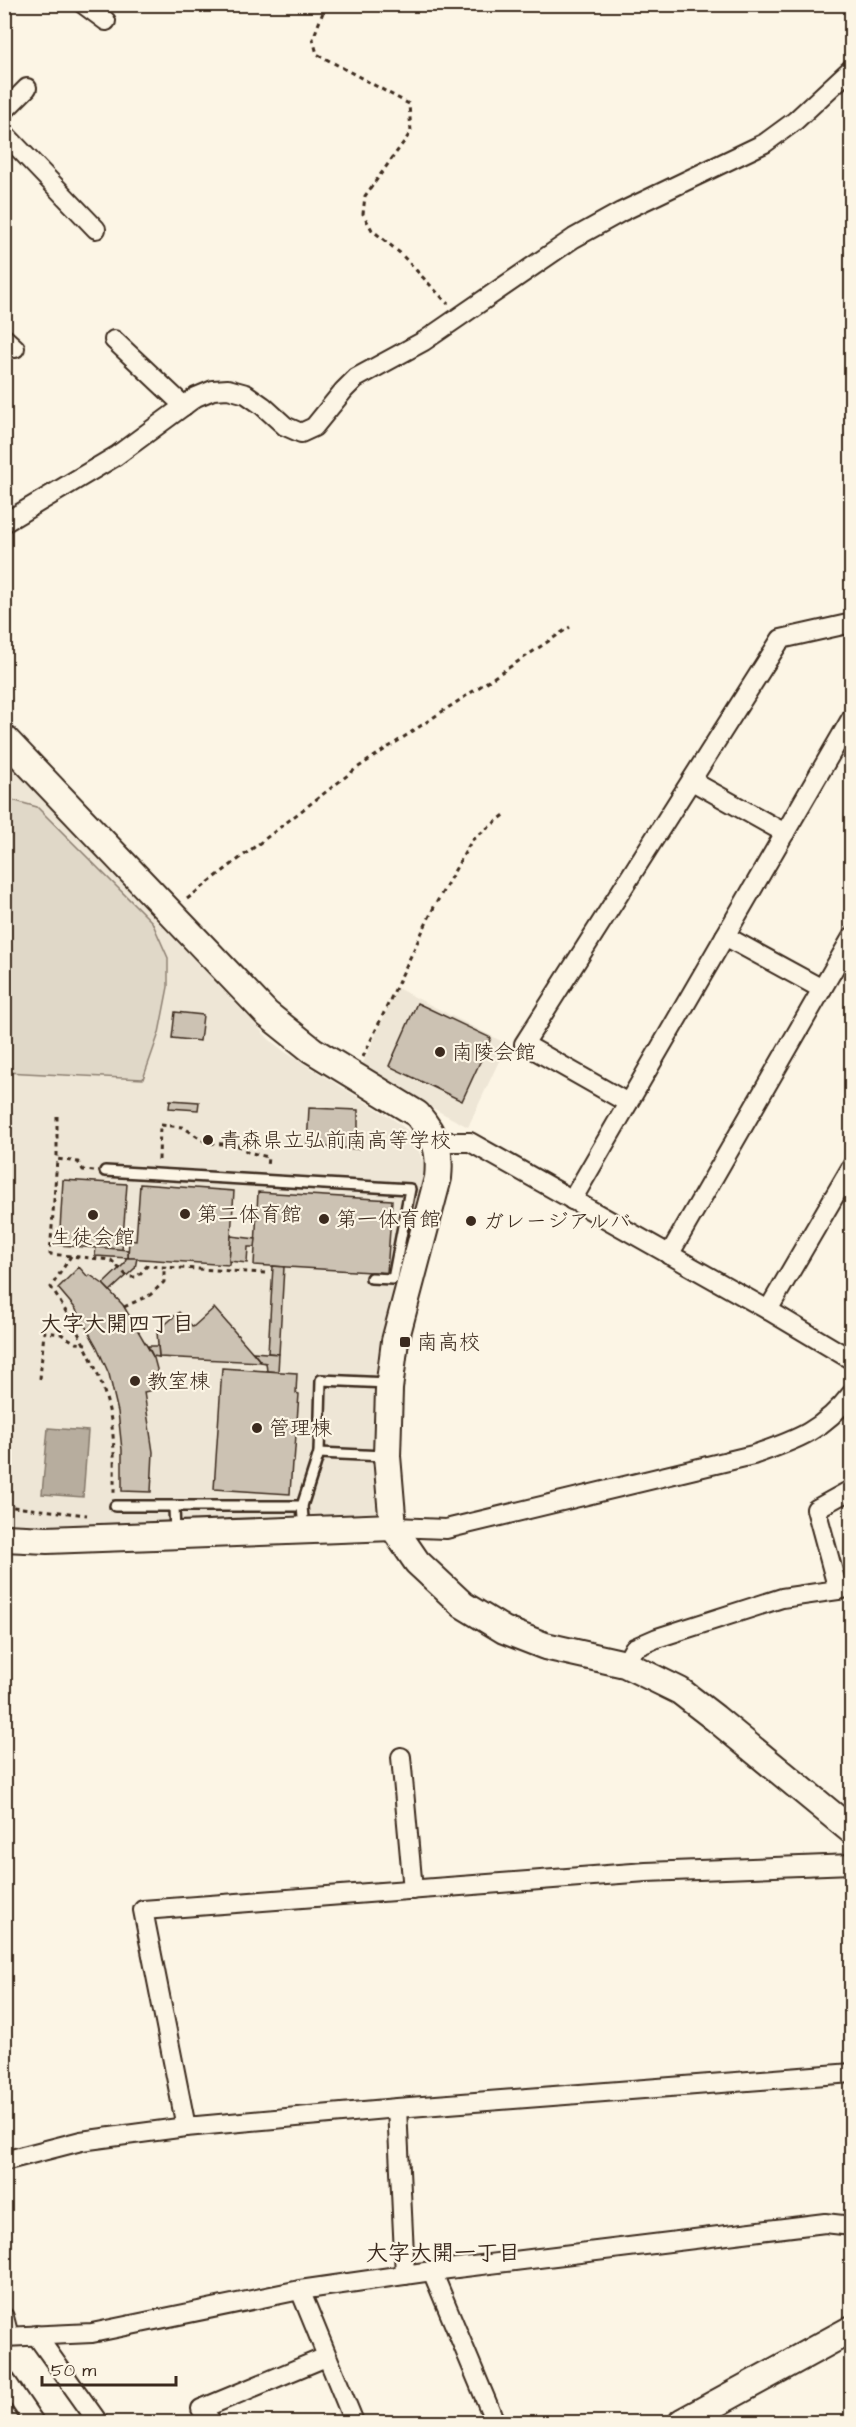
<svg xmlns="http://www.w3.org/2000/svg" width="856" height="2427" font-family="'Architects Daughter','Klee One',sans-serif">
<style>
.built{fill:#eee6d6}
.green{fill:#e0d8c8;stroke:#8e8173;stroke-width:1.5}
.water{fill:#b7ad9e;stroke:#85796b;stroke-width:1.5}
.building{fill:#ccc2b3;stroke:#3b2a1e;stroke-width:1.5}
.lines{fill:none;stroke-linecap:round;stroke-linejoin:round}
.lane-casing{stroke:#3b2a1e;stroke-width:14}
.street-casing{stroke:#3b2a1e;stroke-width:22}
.secondary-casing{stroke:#3b2a1e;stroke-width:30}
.path{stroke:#3b2a1e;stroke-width:3;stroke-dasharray:4.5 4.5;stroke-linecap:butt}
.lane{stroke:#fcf5e5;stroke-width:9}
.street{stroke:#fcf5e5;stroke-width:18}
.secondary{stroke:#fcf5e5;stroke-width:26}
.poi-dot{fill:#3b2a1e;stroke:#fcf5e5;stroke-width:2}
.labels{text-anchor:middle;stroke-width:4.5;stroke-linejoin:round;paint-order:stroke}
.poi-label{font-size:21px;fill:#3b2a1e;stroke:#fcf5e5;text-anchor:start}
.neighbourhood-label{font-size:22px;font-weight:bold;fill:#3b2a1e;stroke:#fcf5e5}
</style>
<rect width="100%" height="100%" fill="#fcf5e5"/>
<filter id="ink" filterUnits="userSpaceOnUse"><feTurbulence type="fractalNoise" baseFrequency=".0167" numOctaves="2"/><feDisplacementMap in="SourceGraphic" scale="12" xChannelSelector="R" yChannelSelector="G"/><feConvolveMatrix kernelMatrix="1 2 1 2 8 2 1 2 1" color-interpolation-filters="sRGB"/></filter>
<g filter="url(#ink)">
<g class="built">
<path d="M4,759L270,1040L285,1052L393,1119L407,1130L418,1149L424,1165L423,1186L396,1290L377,1375L373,1441L377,1515L5,1528Z"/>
<path d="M397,988L507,1044L468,1127L367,1073L363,1063Z"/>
</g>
<path class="green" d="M5,798L37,807L152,922L168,958V987L159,1033L143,1079L5,1072Z"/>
<path class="water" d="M48,1428L88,1431L83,1497L42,1494Z"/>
<g class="building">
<path d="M417,1003L491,1038L462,1101L389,1066Z"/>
<path d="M175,1012L203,1015L200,1041L172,1038Z"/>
<path d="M170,1100L199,1102L198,1110L169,1108Z"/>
<path d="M309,1108L358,1110V1149L307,1146Z"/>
<path d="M63,1180L127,1184L122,1250L59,1245Z"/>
<path d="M140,1184L234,1191L229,1265L128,1258L129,1240L136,1241Z"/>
<path d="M258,1192L392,1200L387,1273L254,1265Z"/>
<path d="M231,1236L256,1239L255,1247H248L247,1263L229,1261Z"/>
<path d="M96,1247L128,1250V1258L95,1256Z"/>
<path d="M126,1258H137L135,1268L110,1291L103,1284L125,1263Z"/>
<path d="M273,1266L284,1267L279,1354L268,1353Z"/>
<path d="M79,1267L88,1277L90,1275L103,1284L123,1305L154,1358L162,1388L144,1392L153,1452L151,1492L122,1491V1450L118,1412L109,1374L97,1347L75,1308L58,1288Z"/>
<path d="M214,1308L261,1362L159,1357L157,1332L179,1312L193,1327Z"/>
<path d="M148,1346H158L159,1357L153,1356Z"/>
<path d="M253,1352L279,1354L278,1372L267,1371L266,1363L261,1362Z"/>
<path d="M222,1368L297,1373L296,1393L299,1394L294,1462H292L290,1494L214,1489Z"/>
</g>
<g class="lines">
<defs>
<g id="lane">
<path d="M105,1171L410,1189L393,1279L371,1278"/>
<path d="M319,1453L384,1456"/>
<path d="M115,1506H302"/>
<path d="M174,1507L175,1534"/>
<path d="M304,1530L302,1506L319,1453L321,1380L388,1383"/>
</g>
<g id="street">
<path d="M83,4L106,21"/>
<path d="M4,111L27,88"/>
<path d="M4,133L96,229"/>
<path d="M4,338L15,348"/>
<path d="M114,340L184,406"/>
<path d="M4,523L116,456L196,397L213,390L228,389L246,394L263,406L285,426L301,433L314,427L344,390L356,378L424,341L574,238L621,212L765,143L795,121L852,68"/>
<path d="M692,781L785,833"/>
<path d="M725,936L822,989"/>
<path d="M628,1103L524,1044L781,639L852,623"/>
<path d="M435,1142H470L768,1310L852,1360"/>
<path d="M572,1200L852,717"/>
<path d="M669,1255L852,937"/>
<path d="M768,1310L852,1166"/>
<path d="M852,1489L816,1509L838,1590L852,1587"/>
<path d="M393,1527L446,1529L753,1455C796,1440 823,1431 852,1393"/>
<path d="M625,1664L634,1648L657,1638L782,1598L838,1590"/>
<path d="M401,1757L413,1890"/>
<path d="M397,2108L405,2275"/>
<path d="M186,2127L143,1910L646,1872L852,1864"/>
<path d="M4,2161L81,2141L186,2127L397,2108L852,2073"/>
<path d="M432,2271L495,2422"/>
<path d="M300,2290L354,2422"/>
<path d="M4,2317L9,2336"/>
<path d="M36,2335L98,2422"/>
<path d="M4,2337L92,2333L300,2290L432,2271L825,2223L852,2226"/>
<path d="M4,2378L34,2422"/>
<path d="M212,2422L201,2409L326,2357"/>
</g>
<g id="secondary">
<path d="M4,738L267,1014L312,1050L417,1114C435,1135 441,1150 438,1178L395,1341L389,1389L387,1456L393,1527L417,1562L463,1605L504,1630L545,1646L625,1664L680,1691L715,1718L852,1831"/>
<path d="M4,1538L47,1540L393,1527"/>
<path d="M682,2422L852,2329"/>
</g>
</defs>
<use href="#lane" class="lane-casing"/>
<use href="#street" class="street-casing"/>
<use href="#secondary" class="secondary-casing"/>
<g class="path">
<path d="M326,4L313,39L317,54L409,104L411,132L365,196L363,214L372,230L400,253L448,304"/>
<path d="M187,899L357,768L570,627"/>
<path d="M363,1057L434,907L472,840L507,813"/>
<path d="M57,1116V1159"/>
<path d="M159,1160L160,1125L183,1127L207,1143L237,1145L248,1152L268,1157L267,1167"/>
<path d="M94,1171L83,1170L78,1162L57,1159L50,1254L111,1260L128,1277H137L147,1266L265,1273"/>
<path d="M71,1256L51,1287C78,1331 105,1375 112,1427C115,1448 114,1471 114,1493"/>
<path d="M124,1307L150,1295L164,1282V1267"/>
<path d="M40,1379L44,1332L61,1334L76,1343L86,1344"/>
<path d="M4,1506L87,1515"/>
</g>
<use href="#lane" class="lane"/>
<use href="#street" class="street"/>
<use href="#secondary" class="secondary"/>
</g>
</g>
<g class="poi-dot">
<circle cx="440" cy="1052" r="6"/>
<circle cx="208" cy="1140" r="6"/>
<circle cx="185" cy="1214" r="6"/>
<circle cx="93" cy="1215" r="6"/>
<circle cx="324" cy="1219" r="6"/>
<circle cx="471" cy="1221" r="6"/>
<rect x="399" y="1336" width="12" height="12" rx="3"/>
<circle cx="135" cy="1381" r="6"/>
<circle cx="257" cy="1428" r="6"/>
</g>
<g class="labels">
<g class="poi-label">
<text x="452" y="1059">南陵会館</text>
<text x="220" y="1147">青森県立弘前南高等学校</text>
<text x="197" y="1221">第二体育館</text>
<text x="336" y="1226">第一体育館</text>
<text x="483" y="1228">ガレージアルバ</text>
<text x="93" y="1244" text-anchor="middle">生徒会館</text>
<text x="417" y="1349">南高校</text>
<text x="147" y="1388">教室棟</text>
<text x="269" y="1435">管理棟</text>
</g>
<g class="neighbourhood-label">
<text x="117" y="1331">大字大開四丁目</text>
<text x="443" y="2260">大字大開一丁目</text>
</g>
</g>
<rect width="856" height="2427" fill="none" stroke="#fcf5e5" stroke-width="24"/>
<rect x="12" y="12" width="832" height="2403" fill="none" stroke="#3b2a1e" stroke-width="2" filter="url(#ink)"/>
<path d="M42 2376v9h134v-9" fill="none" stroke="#3b2a1e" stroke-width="3"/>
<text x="51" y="2376" font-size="18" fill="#3b2a1e" stroke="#fcf5e5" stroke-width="4.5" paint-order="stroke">50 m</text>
</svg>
